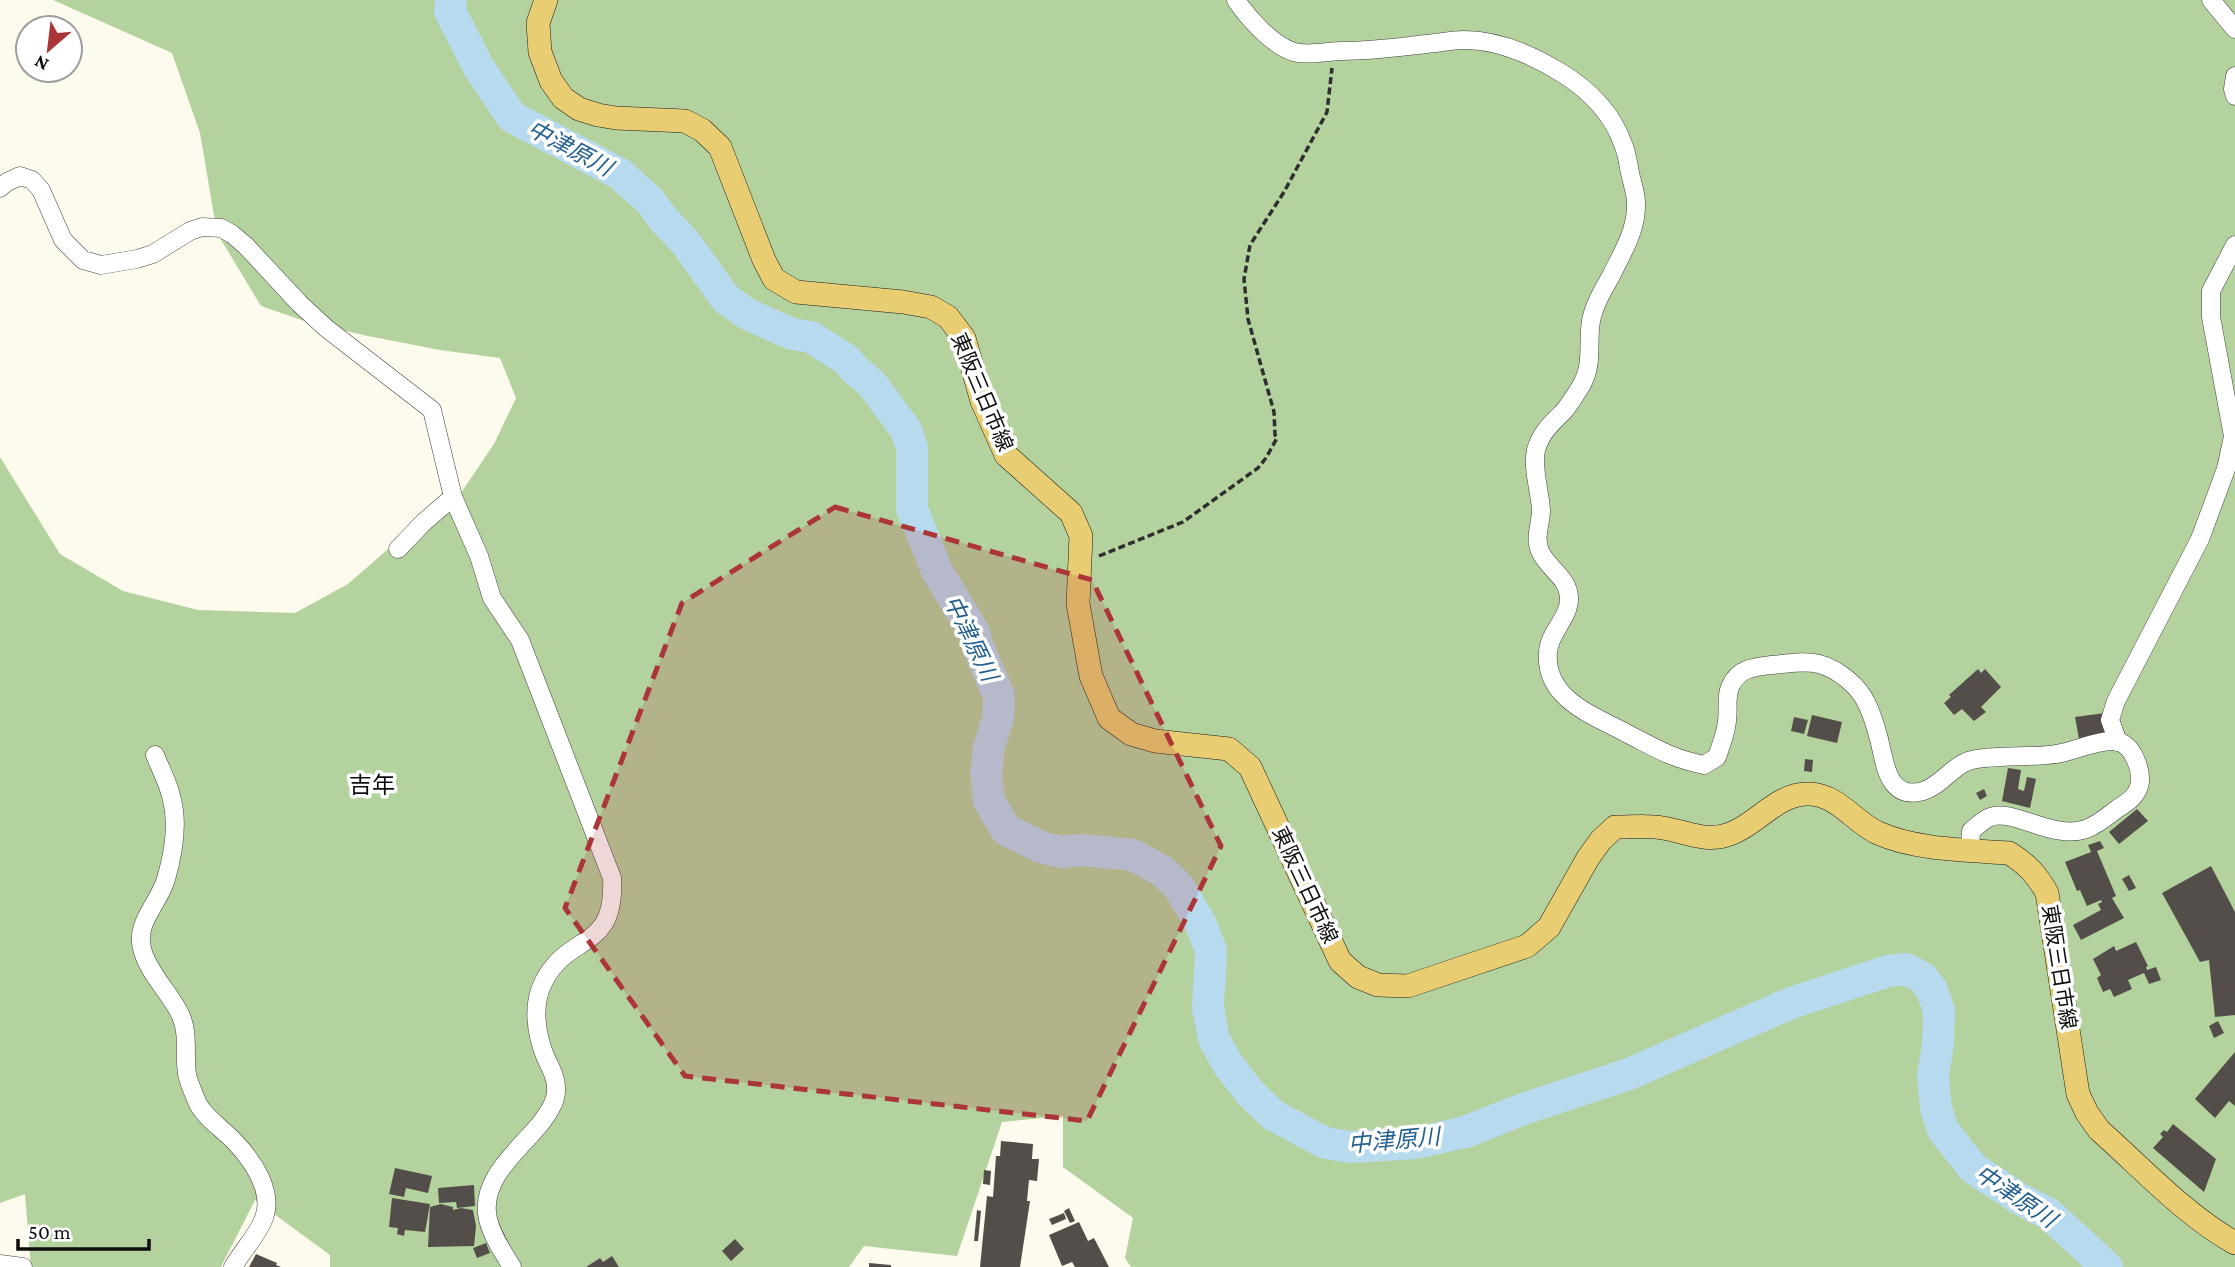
<svg xmlns="http://www.w3.org/2000/svg" width="2235" height="1267" font-family="'Crimson Pro','Noto Sans JP',serif">
<style>
.forest{fill:#b4d29d}
.lines{fill:none;stroke-linecap:round;stroke-linejoin:round}
.river{stroke:#b8daef;stroke-width:32}
.building{fill:#544e4a}
.minor-casing{stroke:#404040;stroke-width:19}
.major-casing{stroke:#1e1e1e;stroke-width:24}
.path{stroke:#2f2f2f;stroke-width:3.5;stroke-dasharray:7 3.5;stroke-linecap:butt}
.minor{stroke:#fff;stroke-width:18}
.major{stroke:#e9cd72;stroke-width:23}
.marked{fill:#ac3539;fill-opacity:0.2;stroke:#ac3539;stroke-width:5;stroke-dasharray:14 9;stroke-linejoin:round}
.labels{text-anchor:middle;stroke-width:7;stroke-linejoin:round;paint-order:stroke}
.street-label{font-size:21px;fill:#0d0d0d;stroke:#fff}
.water-label{font-size:23px;font-style:italic;fill:#246090;stroke:#fff}
.neighbourhood-label{font-size:23px;fill:#0d0d0d;stroke:#fff}
</style>
<rect width="100%" height="100%" fill="#fdfaee"/>
<path class="forest" d="M53,0H2235V1267H1131L1125,1258L1133,1218L1063,1167V1116L1002,1122L957,1256L864,1246L849,1267H330V1255L255,1200L221,1267H31L25,1194L0,1203V457L60,554L123,591L198,610L295,613L348,584L394,544L450,509L494,444L516,398L500,358L440,350L368,336L310,323L261,306L217,233L200,133L172,53Z"/>
<g class="lines">
<path class="river" d="M451,0L450,11L479,68L512,117L620,174L650,201L664,220L685,242L726,299L747,314L792,334L811,337L847,360L854,369L872,384L906,430L912,448V509L937,571L975,634L976,642L999,696L998,718L989,747L986,773L989,801L1006,830L1041,847L1061,852L1082,850L1133,855L1162,871L1178,886L1200,922L1211,950L1208,1007L1214,1039L1227,1063L1251,1094L1273,1115L1325,1143L1351,1147L1416,1143L1465,1132L1526,1108L1629,1074L1791,1003L1888,971L1906,969L1923,978L1932,990L1939,1011L1938,1044L1933,1076L1936,1108L1943,1130L1973,1168L2018,1198L2049,1214L2107,1267"/>
</g>
<g class="building">
<path d="M1978,669L1981,673L1985,669L2001,687L1981,707L1986,712L1974,721L1962,709L1954,715L1944,703L1951,697L1949,695Z"/>
<path d="M2105,713L2108,735L2079,739L2075,717Z"/>
<path d="M1812,715L1842,722L1837,743L1807,736Z"/>
<path d="M1794,717L1808,720L1804,734L1791,731Z"/>
<path d="M1805,759L1813,760L1812,772L1804,771Z"/>
<path d="M2008,768L2021,770L2018,789L2024,791L2027,777L2036,779L2030,808L2002,801Z"/>
<path d="M1984,789L1987,796L1980,800L1976,793Z"/>
<path d="M2137,809L2148,821L2119,844L2109,832Z"/>
<path d="M2100,841L2104,848L2097,851L2116,896L2112,898L2124,918L2081,940L2073,925L2101,910L2098,904L2102,902L2101,900L2087,906L2080,890L2077,891L2065,862L2091,852L2088,845Z"/>
<path d="M2211,866L2235,912V1015L2215,1017L2209,960L2200,962L2162,893Z"/>
<path d="M2129,875L2136,888L2129,891L2122,879Z"/>
<path d="M2136,942L2148,966L2146,967L2147,970L2156,967L2161,980L2149,984L2144,973L2128,980L2132,989L2114,997L2110,989L2103,992L2097,978L2101,975L2093,959L2114,946L2116,951Z"/>
<path d="M2218,1021L2224,1033L2214,1038L2209,1026Z"/>
<path d="M2235,1052V1106L2229,1101L2215,1118L2195,1099Z"/>
<path d="M2173,1124L2216,1159L2204,1192L2153,1148L2163,1137L2160,1134L2164,1130L2167,1132Z"/>
<path d="M1001,1141L1033,1144L1032,1159H1039L1037,1181L1029,1180L1027,1201H1030L1020,1267H980L987,1196L993,1197L996,1156H1000Z"/>
<path d="M395,1168L432,1176L428,1193L406,1188L404,1197L389,1194Z"/>
<path d="M984,1170L991,1171L990,1185L983,1184Z"/>
<path d="M474,1185L475,1206L457,1208L456,1202L439,1203L438,1188Z"/>
<path d="M392,1198L430,1204L425,1232L405,1230L404,1236L397,1234L398,1228L389,1227Z"/>
<path d="M441,1204L453,1207V1210L461,1208L473,1210L476,1226L474,1246L428,1247L430,1207Z"/>
<path d="M1069,1208L1075,1221L1070,1223L1064,1211Z"/>
<path d="M977,1210L981,1211L978,1241H974Z"/>
<path d="M1064,1213L1066,1219L1052,1225L1049,1219Z"/>
<path d="M1079,1222L1088,1241L1094,1238L1109,1267H1075L1072,1262L1062,1266L1049,1235Z"/>
<path d="M735,1239L744,1249L731,1261L722,1251Z"/>
<path d="M486,1243L490,1253L477,1258L473,1248Z"/>
<path d="M256,1254L277,1263L276,1265L281,1267H249Z"/>
<path d="M612,1256L619,1267H586L600,1258L603,1262Z"/>
<path d="M869,1263L891,1265V1267H869Z"/>
</g>
<g class="lines">
<defs>
<g id="minor">
<path d="M1236,0C1248,18 1273,46 1294,52C1308,56 1328,51 1343,51C1371,51 1399,47 1427,44C1439,43 1452,40 1464,40C1497,40 1532,55 1560,72C1588,89 1612,113 1623,144C1627,153 1628,163 1630,173C1632,183 1636,193 1636,203C1637,230 1622,253 1611,276C1603,290 1594,305 1591,321C1587,345 1594,363 1581,386C1576,394 1570,404 1564,411C1552,423 1541,432 1536,450C1532,469 1540,491 1541,510C1541,524 1534,537 1540,551C1547,568 1568,577 1569,597C1570,618 1549,632 1548,652C1544,699 1593,715 1626,733C1656,748 1670,758 1704,765L1717,757C1721,745 1726,733 1727,721C1729,708 1725,697 1731,685C1739,668 1755,667 1771,665C1787,664 1803,660 1819,664C1838,669 1859,686 1867,704C1872,714 1876,728 1879,739C1885,762 1887,801 1923,791C1940,786 1950,769 1966,762C1983,754 2034,758 2056,754C2073,752 2103,737 2119,742C2133,746 2141,769 2140,782C2138,796 2128,802 2117,809C2108,816 2097,825 2086,829C2052,841 2011,806 1988,818C1982,821 1976,827 1971,831L1970,850"/>
<path d="M2211,0L2235,29"/>
<path d="M2235,76L2233,89L2235,96"/>
<path d="M0,188L7,182L20,176L32,180L41,190L63,240L83,260L101,265L137,259L153,254L190,231L202,227L221,228L232,234L246,246L299,303L326,328L432,410L453,497L479,556L492,598L520,640L612,878C616,953 568,931 543,983C532,1005 536,1033 545,1056C550,1067 557,1078 556,1091C556,1103 547,1115 540,1124C518,1151 479,1180 488,1219C492,1236 503,1252 512,1267"/>
<path d="M398,549L424,522L453,497"/>
<path d="M2118,742L2110,720L2116,701L2200,539L2226,469L2233,436L2211,317V291L2235,245"/>
<path d="M155,755C161,770 169,784 172,800C178,824 173,855 166,879C159,904 133,924 143,952C150,975 171,994 181,1016C189,1035 184,1054 187,1074C189,1084 194,1094 198,1104C207,1120 222,1128 235,1142C252,1160 274,1191 264,1218C258,1235 242,1251 233,1267"/>
<path d="M0,1264L23,1267"/>
</g>
<path id="major" d="M546,0L538,23L540,52L551,81L563,98L579,109L598,115L616,118L685,121L702,130L720,147L764,260L774,279L796,292L903,302L931,307L948,317L964,338L982,401L1006,455L1071,513L1081,536L1078,604L1091,676L1109,718L1131,734L1155,741L1229,749L1250,767L1340,961L1358,977L1378,985L1408,986L1527,946L1549,927L1588,858L1601,840L1615,827C1631,827 1648,825 1663,828C1687,832 1706,843 1730,834C1758,824 1778,792 1810,794C1838,795 1854,822 1878,833C1916,850 1967,850 2009,853C2027,864 2037,875 2047,893L2078,1094L2087,1113L2099,1130C2142,1168 2185,1215 2235,1243"/>
</defs>
<use href="#minor" class="minor-casing"/>
<use href="#major" class="major-casing"/>
<path class="path" d="M1099,556L1183,522L1258,468L1266,458L1277,438L1275,435L1274,412L1248,319L1244,279L1250,245L1284,192L1327,112L1332,68"/>
<use href="#minor" class="minor"/>
<use href="#major" class="major"/>
</g>
<path class="marked" d="M835,507L1092,580L1221,846L1087,1121L685,1076L565,908L682,603Z"/>
<g class="labels">
<g class="street-label">
<text transform="translate(982 392) rotate(67)" y="7">東阪三日市線</text>
<text transform="translate(1305 885) rotate(65)" y="7">東阪三日市線</text>
<text transform="translate(2059 967) rotate(81)" y="7">東阪三日市線</text>
</g>
<g class="water-label">
<text transform="translate(570 148) rotate(28)" y="8">中津原川</text>
<text transform="translate(971 638) rotate(64)" y="8">中津原川</text>
<text transform="translate(1394 1140) rotate(-5)" y="8">中津原川</text>
<text transform="translate(2016 1196) rotate(34)" y="8">中津原川</text>
</g>
<g class="neighbourhood-label">
<text x="372" y="793">吉年</text>
</g>
</g>
<g transform="translate(49 49) rotate(208)"><circle r="33" fill="#ffffff" stroke="#9e9e9e" stroke-width="2"/>
<path d="M0-5L12 26L0 18L-12 26Z" fill="#ac3539"/>
<text y="-10" font-size="19" font-weight="bold" text-anchor="middle" fill="#0d0d0d">N</text>
</g>
<path d="M18 1239v10h131v-10" fill="none" stroke="#0d0d0d" stroke-width="3.5"/>
<text x="28" y="1239" font-size="21" fill="#0d0d0d" stroke="#ffffff" stroke-width="5" paint-order="stroke">50 m</text>
</svg>
